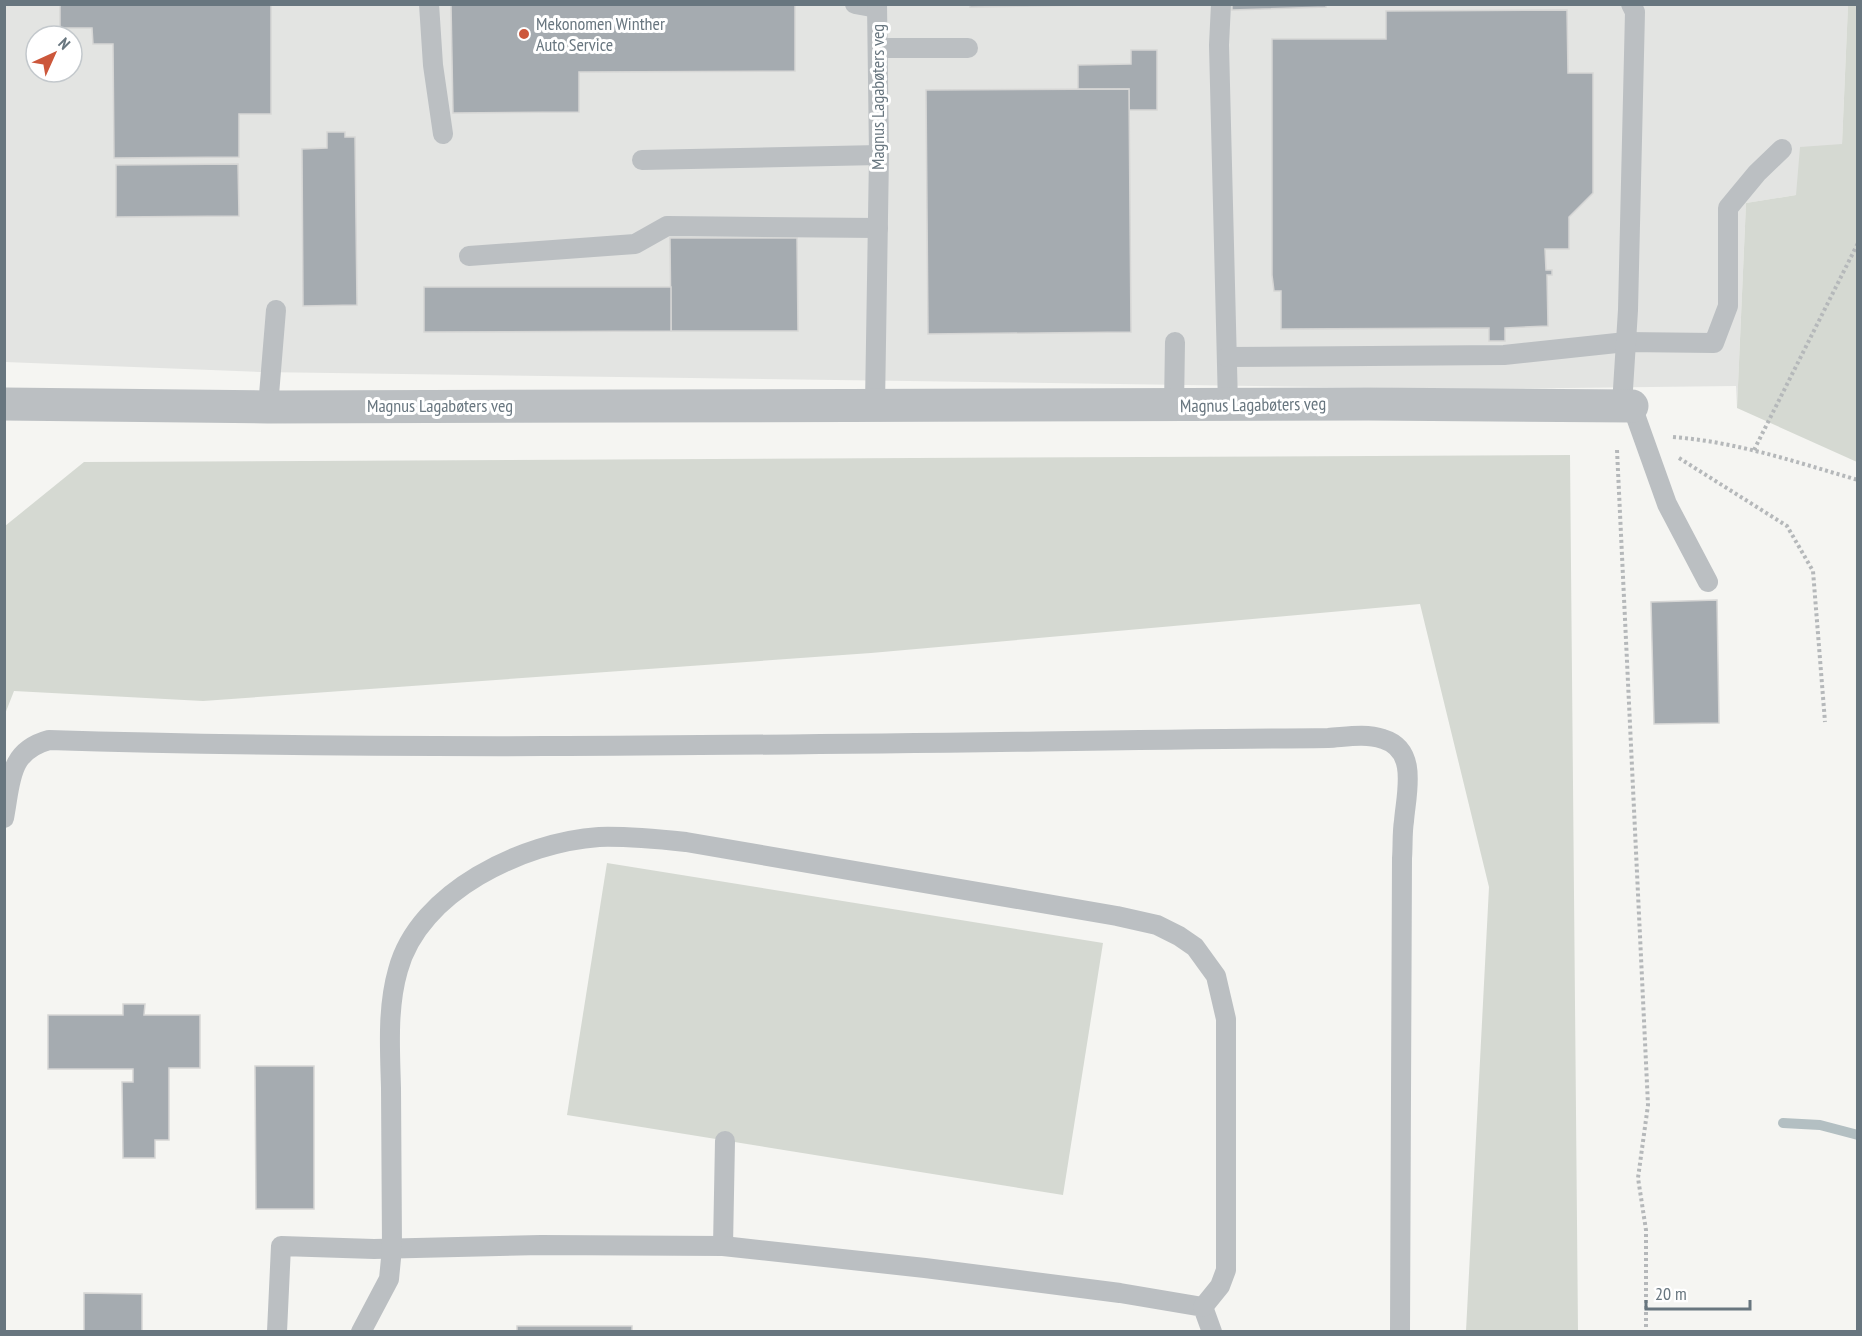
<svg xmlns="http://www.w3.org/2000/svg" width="1862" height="1336" font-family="'PT Sans Narrow',sans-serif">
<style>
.built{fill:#e3e4e2;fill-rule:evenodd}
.green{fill:#d5d9d2}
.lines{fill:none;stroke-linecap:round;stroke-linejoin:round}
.stream{stroke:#b3bfc2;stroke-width:10}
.building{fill:#a5abb0;stroke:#d6d6d5;stroke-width:1.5}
.path{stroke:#b5b8ba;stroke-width:4;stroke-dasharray:3 3;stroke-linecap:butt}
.lane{stroke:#bbbfc2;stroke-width:20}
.street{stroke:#bbbfc2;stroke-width:33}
.poi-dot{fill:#cc573b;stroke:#fff;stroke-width:2}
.labels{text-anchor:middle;stroke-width:6;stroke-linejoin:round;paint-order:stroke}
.poi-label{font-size:18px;fill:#68767f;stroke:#fff;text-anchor:start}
.street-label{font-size:18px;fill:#68767f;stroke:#fff}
</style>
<rect width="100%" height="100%" fill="#f5f5f2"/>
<path class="built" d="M5,5H1848L1842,144L1796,195L1746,203L1737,408L1736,386L1473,389L260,372L5,362ZM36,36H72V72H36Z"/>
<g class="green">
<path d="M1848,5H1858L1857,462L1737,408L1746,203L1796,195L1800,147L1842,144Z"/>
<path d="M1570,455L1578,1331H1466L1489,887L1420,604L871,653L203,701L14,691L5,714V526L84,462Z"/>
<path d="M607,863L1103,943L1063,1195L567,1115Z"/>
</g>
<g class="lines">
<path class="stream" d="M1783,1123L1820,1125L1858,1135"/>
</g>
<g class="building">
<path d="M60,4H271V114H239V157L114,158L113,44H93L92,28H60Z"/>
<path d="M451,4H795V71L579,72V112L453,113Z"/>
<path d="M970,4H1157L970,7Z"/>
<path d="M1232,4H1326V7L1232,10Z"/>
<path d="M1567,10L1568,73H1593V193L1569,217V249H1545L1546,270H1552V275H1547L1548,326L1505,328V341H1489V328L1281,329V291H1274L1272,275V39H1386V11Z"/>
<path d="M1131,50H1157V110H1129V89H1078V65L1131,64Z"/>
<path d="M1129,89L1131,332L928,334L926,90Z"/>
<path d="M327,132H345V137H355L357,305L303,306L302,149L327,148Z"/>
<path d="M238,164L239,216L116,217V165Z"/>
<path d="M670,238H797L798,331H671Z"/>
<path d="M424,287H671V331L424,332Z"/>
<path d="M1717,600L1719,723L1654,724L1651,602Z"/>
<path d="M123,1004H145L144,1015H200V1068H169V1140H155V1158H123L122,1082H133V1069H48V1015H123Z"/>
<path d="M255,1066H314V1209H256Z"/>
<path d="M84,1293L142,1294V1332H84Z"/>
<rect x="517" y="1326" width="115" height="6"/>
</g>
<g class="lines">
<g class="path">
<path d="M1673,437C1737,442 1796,462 1858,480"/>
<path d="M1617,450L1648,1105L1638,1178L1646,1230V1332"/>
<path d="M1754,450L1858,243"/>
<path d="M1679,458L1787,526L1813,571L1825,722"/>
</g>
<g class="lane">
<path d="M429,4L433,65L443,134"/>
<path d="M855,4L877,8"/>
<path d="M1221,4L1219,45L1228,405"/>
<path d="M878,48H968"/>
<path d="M642,160L879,155"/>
<path d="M469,256L635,244L667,226L878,228"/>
<path d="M1227,357L1504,355L1626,342L1714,343L1728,306V208L1757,173L1782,149"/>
<path d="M875,405L879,155L877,4"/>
<path d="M1622,405L1628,310L1635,12L1631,4"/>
<path d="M1174,406L1175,342"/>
<path d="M1632,406L1667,504L1708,582"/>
<path d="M268,407L276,310"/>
<path d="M4,818C11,782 8,751 49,740C475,753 902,742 1328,738C1346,737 1365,733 1383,739C1419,750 1406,794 1404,821C1402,833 1403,846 1402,858L1400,1332"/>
<path d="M723,1246L725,1141"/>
<path d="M277,1332L281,1246L374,1249L541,1245L723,1246L925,1268L1120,1293L1203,1307L1212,1332"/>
<path d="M361,1332L389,1279L392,1248C392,1195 391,1141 391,1088C390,1050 387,1008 398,970C419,891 524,842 599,837C628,836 657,839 686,842L1117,916L1157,925L1179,936L1195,947L1216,976L1226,1019V1270L1220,1286L1203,1307"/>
</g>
<path class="street" d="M4,404L268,407L1368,404L1632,406"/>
</g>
<circle class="poi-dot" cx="524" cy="34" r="6"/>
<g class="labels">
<g class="poi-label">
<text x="536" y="30">Mekonomen Winther<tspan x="536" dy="21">Auto Service</tspan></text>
</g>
<g class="street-label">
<text transform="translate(878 97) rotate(-90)" y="6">Magnus Lagabøters veg</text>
<text transform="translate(1253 405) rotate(-1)" y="6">Magnus Lagabøters veg</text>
<text x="440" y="412">Magnus Lagabøters veg</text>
</g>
</g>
<rect width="1862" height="1336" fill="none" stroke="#68767f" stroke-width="12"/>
<g transform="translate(54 54) rotate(45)"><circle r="28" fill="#ffffff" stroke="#c3c8cc" stroke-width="1.5"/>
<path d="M0-4.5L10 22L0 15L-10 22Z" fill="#cc573b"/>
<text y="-9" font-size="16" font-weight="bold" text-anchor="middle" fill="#68767f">N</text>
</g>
<path d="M1646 1300v9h104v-9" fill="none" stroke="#68767f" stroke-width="3"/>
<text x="1655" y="1300" font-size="18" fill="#68767f" stroke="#ffffff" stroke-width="4.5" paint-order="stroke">20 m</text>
</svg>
